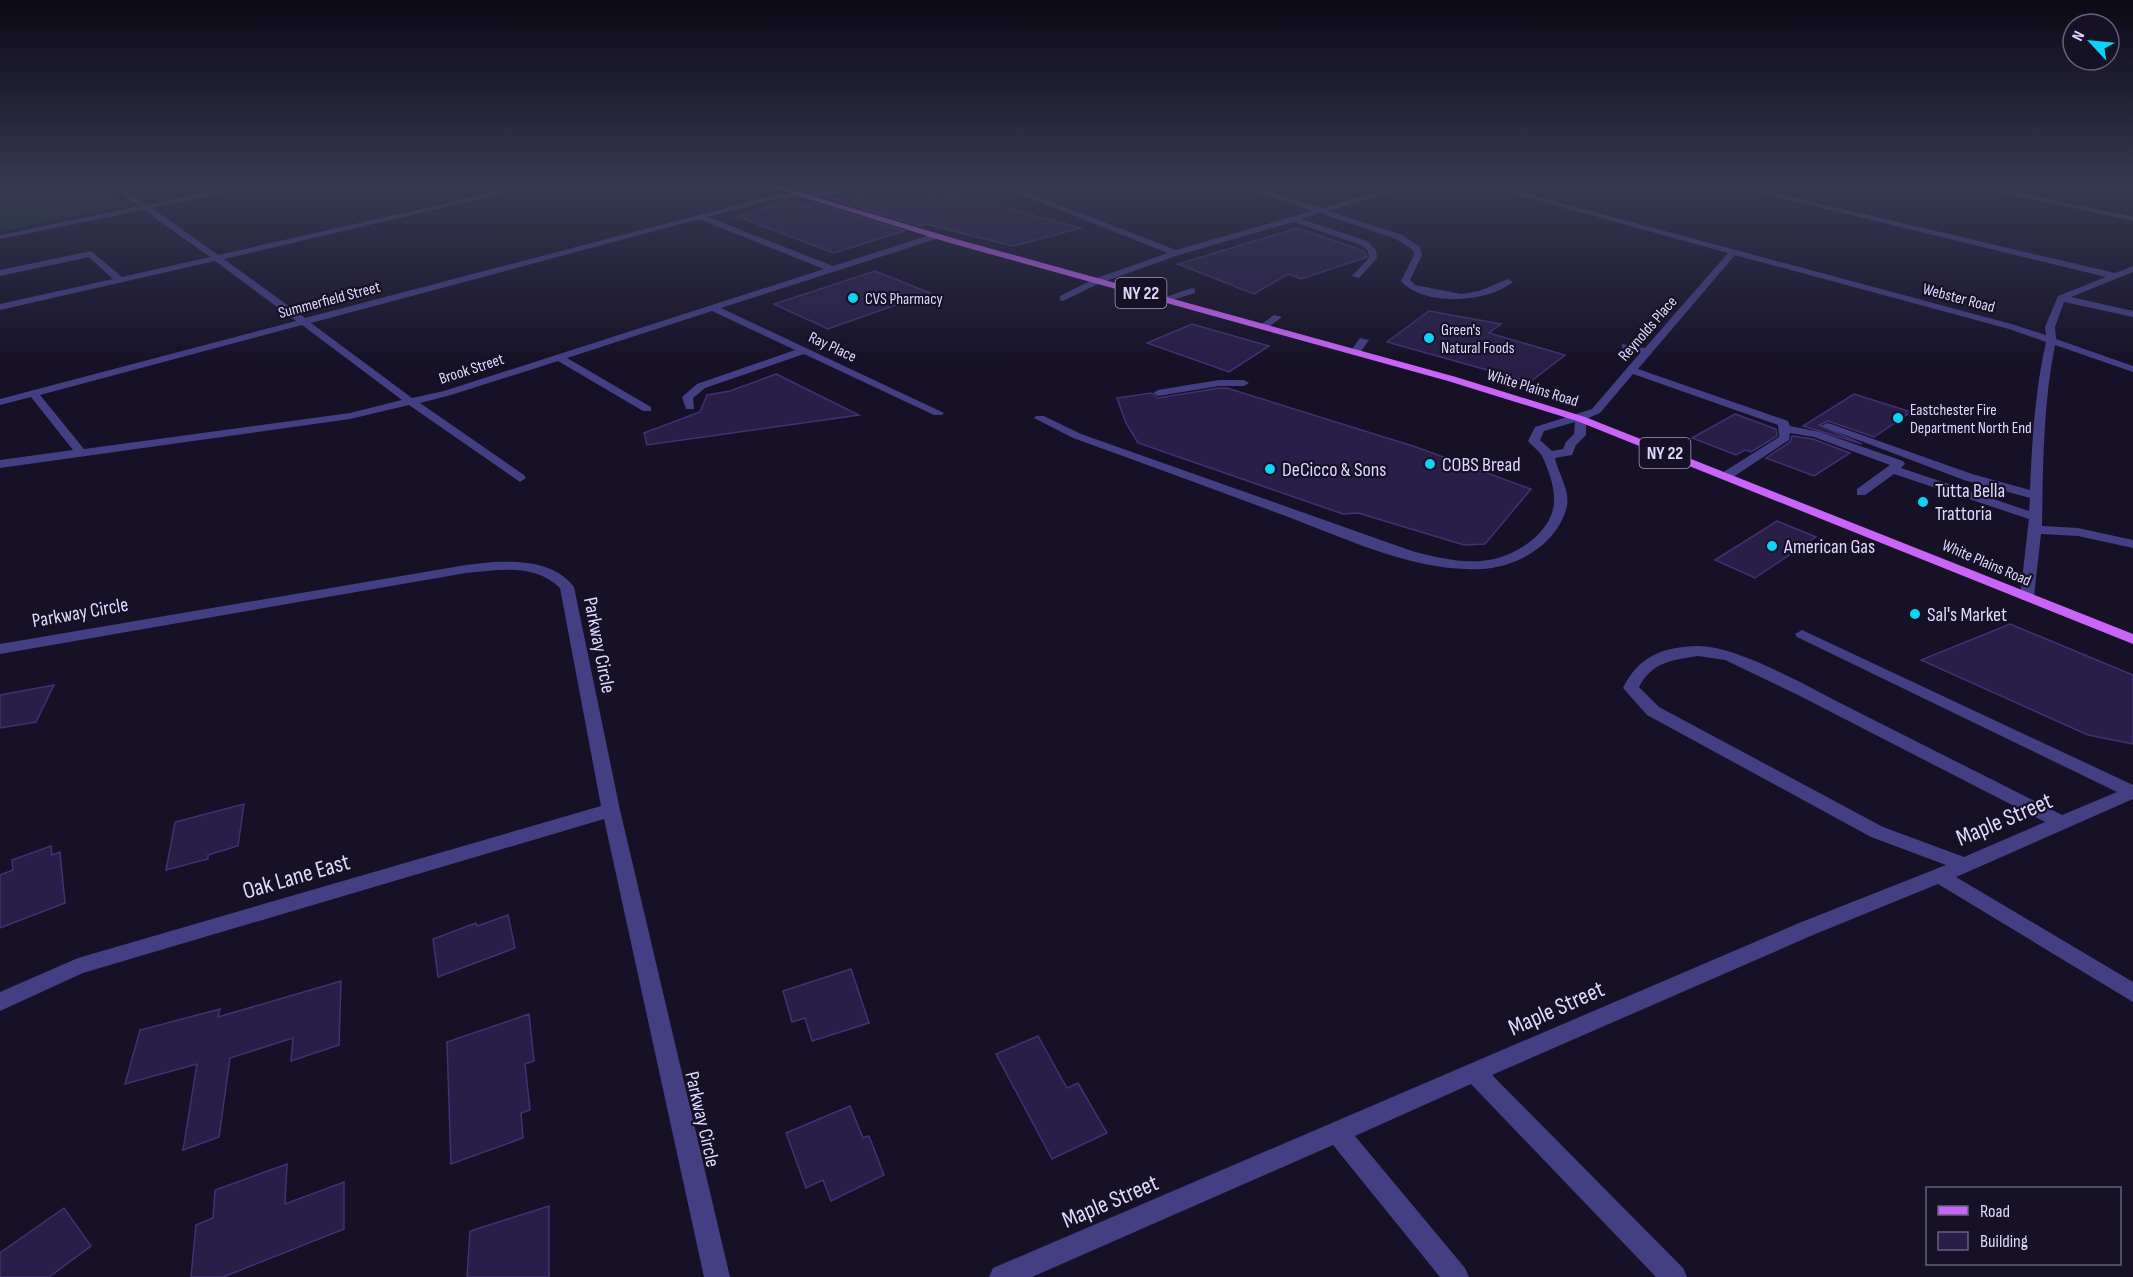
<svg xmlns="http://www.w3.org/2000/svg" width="2133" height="1277" font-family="'Sofia Sans Condensed',sans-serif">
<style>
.green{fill:#143030}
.building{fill:#281e47;stroke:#413172;stroke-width:1.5}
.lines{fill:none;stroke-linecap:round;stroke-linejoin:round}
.minor{fill:#443e83;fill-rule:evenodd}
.major{fill:#c864f8;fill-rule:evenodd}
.poi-dot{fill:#0dd2f4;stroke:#161127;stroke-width:2}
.labels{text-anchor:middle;stroke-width:4.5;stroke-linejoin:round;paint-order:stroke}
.far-street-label{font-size:16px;fill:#ded8fd;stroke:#161127}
.far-poi-label{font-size:16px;fill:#ded8fd;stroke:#161127;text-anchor:start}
.shield{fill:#161127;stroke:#a29cbd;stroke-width:1.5}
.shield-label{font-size:18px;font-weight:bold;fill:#ded8fd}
.poi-label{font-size:20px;fill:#ded8fd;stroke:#161127;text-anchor:start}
.street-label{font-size:20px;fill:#ded8fd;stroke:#161127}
.near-street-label{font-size:24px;fill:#ded8fd;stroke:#161127}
</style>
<rect width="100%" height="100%" fill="#161127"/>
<path class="green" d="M0,184H100L129,205L0,232Z"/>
<g class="building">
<path d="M903,184H914L942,196L951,193L1081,228L1013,246L925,224L920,226L831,199Z"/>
<path d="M787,202L799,206L814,203L904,231L834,253L736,216Z"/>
<path d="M1298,228L1364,251L1367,257L1301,279L1288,274L1254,294L1178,264Z"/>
<path d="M875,271L930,293L828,329L774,304Z"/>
<path d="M1429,311L1501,324L1489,333L1565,355L1530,382L1387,342Z"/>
<path d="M1192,324L1269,346L1229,372L1147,343Z"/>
<path d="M776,374L859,415L647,445L644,433L700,412L707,395L730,391Z"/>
<path d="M1219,388H1227L1416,447L1531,489L1485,544L1464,545L1358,513L1343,514L1138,443L1126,423L1117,398L1151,393L1158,398Z"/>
<path d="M1854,394L1911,412L1874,437L1828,421L1819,425L1862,444L1803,426Z"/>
<path d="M1735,414L1776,429L1777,436L1751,452L1745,450L1736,455L1692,438Z"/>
<path d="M1792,436L1813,439L1850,453L1814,476L1766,458L1790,442Z"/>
<path d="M1777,521L1816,537L1755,578L1715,560Z"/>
<path d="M2010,624L2133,675V744L2088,735L1921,660Z"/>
<path d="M54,685L36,722L0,728V695Z"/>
<path d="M244,804L238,846L208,855V859L166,870L175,822Z"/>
<path d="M51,846L52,855L60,852L65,903L0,928V875L13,870L12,860Z"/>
<path d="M508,915L515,948L438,977L433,939L476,923L477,926Z"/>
<path d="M851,969L869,1023L812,1041L805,1018L792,1022L783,991Z"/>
<path d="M341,981L339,1045L291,1061L293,1038L230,1058L219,1137L183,1150L197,1064L125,1084L140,1030L220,1009L218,1017Z"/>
<path d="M529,1014L534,1061L525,1064L530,1110L521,1113L523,1138L451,1164L447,1042Z"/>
<path d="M1038,1036L1067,1088L1078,1083L1107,1133L1052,1159L996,1054Z"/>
<path d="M850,1106L863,1138L869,1136L884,1175L831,1201L823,1180L806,1188L786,1133Z"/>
<path d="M287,1164L285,1204L344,1182V1229L223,1277H191L196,1225L213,1218L215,1190Z"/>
<path d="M549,1206V1277H467L470,1231Z"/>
<path d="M64,1208L91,1246L49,1277H0V1253Z"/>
</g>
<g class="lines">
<g class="minor">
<path d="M108,184H117L147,205L249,184H263L152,208L218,255L531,184H544L224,259L305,318L775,195L827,192L865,184H879L827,196L775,199L708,217L833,266L933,234H939V238L721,308L944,413L942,415H934L804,354L705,388L693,398L694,409H686L682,397L697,384L795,350L712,311L567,358L651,407V411H643L558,361L451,395L420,403L524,475L526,478L520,482L409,405L350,419L0,468V460L73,450L31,397L0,405V399L296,321L215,261L0,310V304L113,279L89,257L0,276V270L91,251L122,277L210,257L144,210L0,239V235L139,206ZM699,219L824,269L444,391L412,398L311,323ZM302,325L402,400L350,413L84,449L40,395Z"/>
<path d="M995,184H1005L1176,250L1312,211L1235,184H1246L1321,208L1405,184H1417L1328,211L1402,235L1420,247L1422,255L1410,280L1415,285L1461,294L1479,291L1508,279L1513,282C1487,303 1424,307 1401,281L1414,255L1413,250L1396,239L1320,213L1301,219L1367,241L1376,250L1377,258L1359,278L1352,276L1369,258L1368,251L1361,245L1293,222L1179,255L1100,283L1063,301L1060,300V296L1094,279L1168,253Z"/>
<path d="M1478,184H1490L2015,325L2046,335L2045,327L2058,296L2106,277L1723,184H1736L2115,273L2133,266V272L2071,297L2133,311V317L2064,302L2055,327L2056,339L2133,366V372L2055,345C2043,405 2043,467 2042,526L2078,528L2133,540V548L2078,536L2041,534L2034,597L2032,600H2022L2020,597L2029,519L1894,474L1865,495H1857V489L1890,465L1814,437L1790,433L1789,440L1730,479H1722V473L1779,437L1778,425L1633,374L1600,413L1586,419V435L1576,445L1572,455L1555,458C1558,474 1570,489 1567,506C1558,544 1517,568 1480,569C1413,572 1345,538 1283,515C1213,489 1143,463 1073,438L1034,418L1036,416H1044L1081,434L1412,551C1438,558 1467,565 1494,559C1521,553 1556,528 1554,498C1554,485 1548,469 1543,458C1541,452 1532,446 1528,441L1535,427L1592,409L1640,353L1622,348V344L1645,348L1728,253ZM1735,255L2009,329L2046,342C2035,391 2032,440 2030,490L1972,474L1831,424L1827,423L1821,426L1964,480L2030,498L2029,511L1901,468L1905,464L1903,461L1820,432L1790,426L1788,421L1638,369ZM1575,422L1574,434L1566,442L1563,449L1552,451L1540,440L1544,431Z"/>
<path d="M1963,184H1977L2133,217V221Z"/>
<path d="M1192,288L1195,289V293L1165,302L1160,299Z"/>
<path d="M1274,315L1282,317L1266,329H1260V325Z"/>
<path d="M1360,338L1369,340L1359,354H1351L1350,352Z"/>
<path d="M1219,380H1244L1249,383L1244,386H1219L1158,396L1153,393L1158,390Z"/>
<path d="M493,562C522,561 555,562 574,587L620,810L730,1277H704L604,819L83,973L0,1011V992L78,958L601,806L560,588C534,563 499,570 466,573L0,654V644L466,565Z"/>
<path d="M1802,630L2133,785V799L1956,877L2133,982V1002L1938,884L1813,935L1492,1075L1683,1268L1687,1277H1656L1471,1084L1355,1136L1465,1268L1469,1277H1440L1333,1145L1032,1277H989L993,1268L1799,923L1946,865L1871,837L1647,715L1623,688C1639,656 1662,647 1698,646C1739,646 1812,689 1850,708C1921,744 1991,779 2062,815L2117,792L1797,637L1795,634ZM1698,656L1725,660L1798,695L2045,822L1964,857L1883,827L1659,707L1639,687C1652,662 1672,660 1698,656Z"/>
</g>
<path class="major" d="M761,184H772L956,239L1456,377L1585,417L2133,634V644L1577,421L1448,381L950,243Z"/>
</g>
<linearGradient id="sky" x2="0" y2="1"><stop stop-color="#0c0915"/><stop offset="0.51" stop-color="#363852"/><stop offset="1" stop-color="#363852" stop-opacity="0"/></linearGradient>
<rect width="2133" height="363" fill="url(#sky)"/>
<g class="poi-dot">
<circle cx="853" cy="298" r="6"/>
<circle cx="1429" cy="338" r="6"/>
<circle cx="1898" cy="418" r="6"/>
<circle cx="1430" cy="464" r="6"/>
<circle cx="1270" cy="469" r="6"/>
<circle cx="1923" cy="502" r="6"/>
<circle cx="1772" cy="546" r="6"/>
<circle cx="1915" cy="614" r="6"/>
</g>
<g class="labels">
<g class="far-street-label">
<text transform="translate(1959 297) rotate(15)" y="6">Webster Road</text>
<text transform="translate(329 299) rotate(-15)" y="6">Summerfield Street</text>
<text transform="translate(1647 328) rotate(-49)" y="6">Reynolds Place</text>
<text transform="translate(833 346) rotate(25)" y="6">Ray Place</text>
<text transform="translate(471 368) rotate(-18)" y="6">Brook Street</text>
<text transform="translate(1533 387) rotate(17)" y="6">White Plains Road</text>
<text transform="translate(1987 562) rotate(23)" y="6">White Plains Road</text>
</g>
<g class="far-poi-label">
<text x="865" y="304">CVS Pharmacy</text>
<text x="1441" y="335">Green's<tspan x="1441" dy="18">Natural Foods</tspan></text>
<text x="1910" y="415">Eastchester Fire<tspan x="1910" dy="18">Department North End</tspan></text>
</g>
<g class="shield">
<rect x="1115.5" y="278" width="51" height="30" rx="4.5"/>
<rect x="1639.5" y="438" width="51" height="30" rx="4.5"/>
</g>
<g class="shield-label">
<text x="1141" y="299">NY 22</text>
<text x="1665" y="459">NY 22</text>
</g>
<g class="poi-label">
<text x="1442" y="471">COBS Bread</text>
<text x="1282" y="476">DeCicco &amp; Sons</text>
<text x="1935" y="497">Tutta Bella<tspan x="1935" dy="23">Trattoria</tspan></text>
<text x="1784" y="553">American Gas</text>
<text x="1927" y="621">Sal's Market</text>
</g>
<g class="street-label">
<text transform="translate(80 612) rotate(-10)" y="7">Parkway Circle</text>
<text transform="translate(600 645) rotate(79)" y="7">Parkway Circle</text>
<text transform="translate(703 1119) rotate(77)" y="7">Parkway Circle</text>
</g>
<g class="near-street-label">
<text transform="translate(2004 819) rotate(-23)" y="8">Maple Street</text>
<text transform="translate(296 876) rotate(-16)" y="8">Oak Lane East</text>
<text transform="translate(1556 1008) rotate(-24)" y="8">Maple Street</text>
<text transform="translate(1110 1201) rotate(-23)" y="8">Maple Street</text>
</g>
</g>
<rect x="1926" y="1187" width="195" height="78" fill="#161127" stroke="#66617d" stroke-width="1.5"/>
<rect x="1938" y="1206" width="30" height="9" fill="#c864f8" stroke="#66617d" stroke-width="1.5"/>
<text x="1980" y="1217" font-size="18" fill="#ded8fd">Road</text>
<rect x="1938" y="1232" width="30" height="18" fill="#281e47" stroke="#66617d" stroke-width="1.5"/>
<text x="1980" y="1247" font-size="18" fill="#ded8fd">Building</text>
<g transform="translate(2091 42) rotate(296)"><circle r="28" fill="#161127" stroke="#66617d" stroke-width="1.5"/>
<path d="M0-4.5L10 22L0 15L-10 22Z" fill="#0dd2f4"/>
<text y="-9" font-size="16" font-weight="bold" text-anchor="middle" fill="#ded8fd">N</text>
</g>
</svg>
